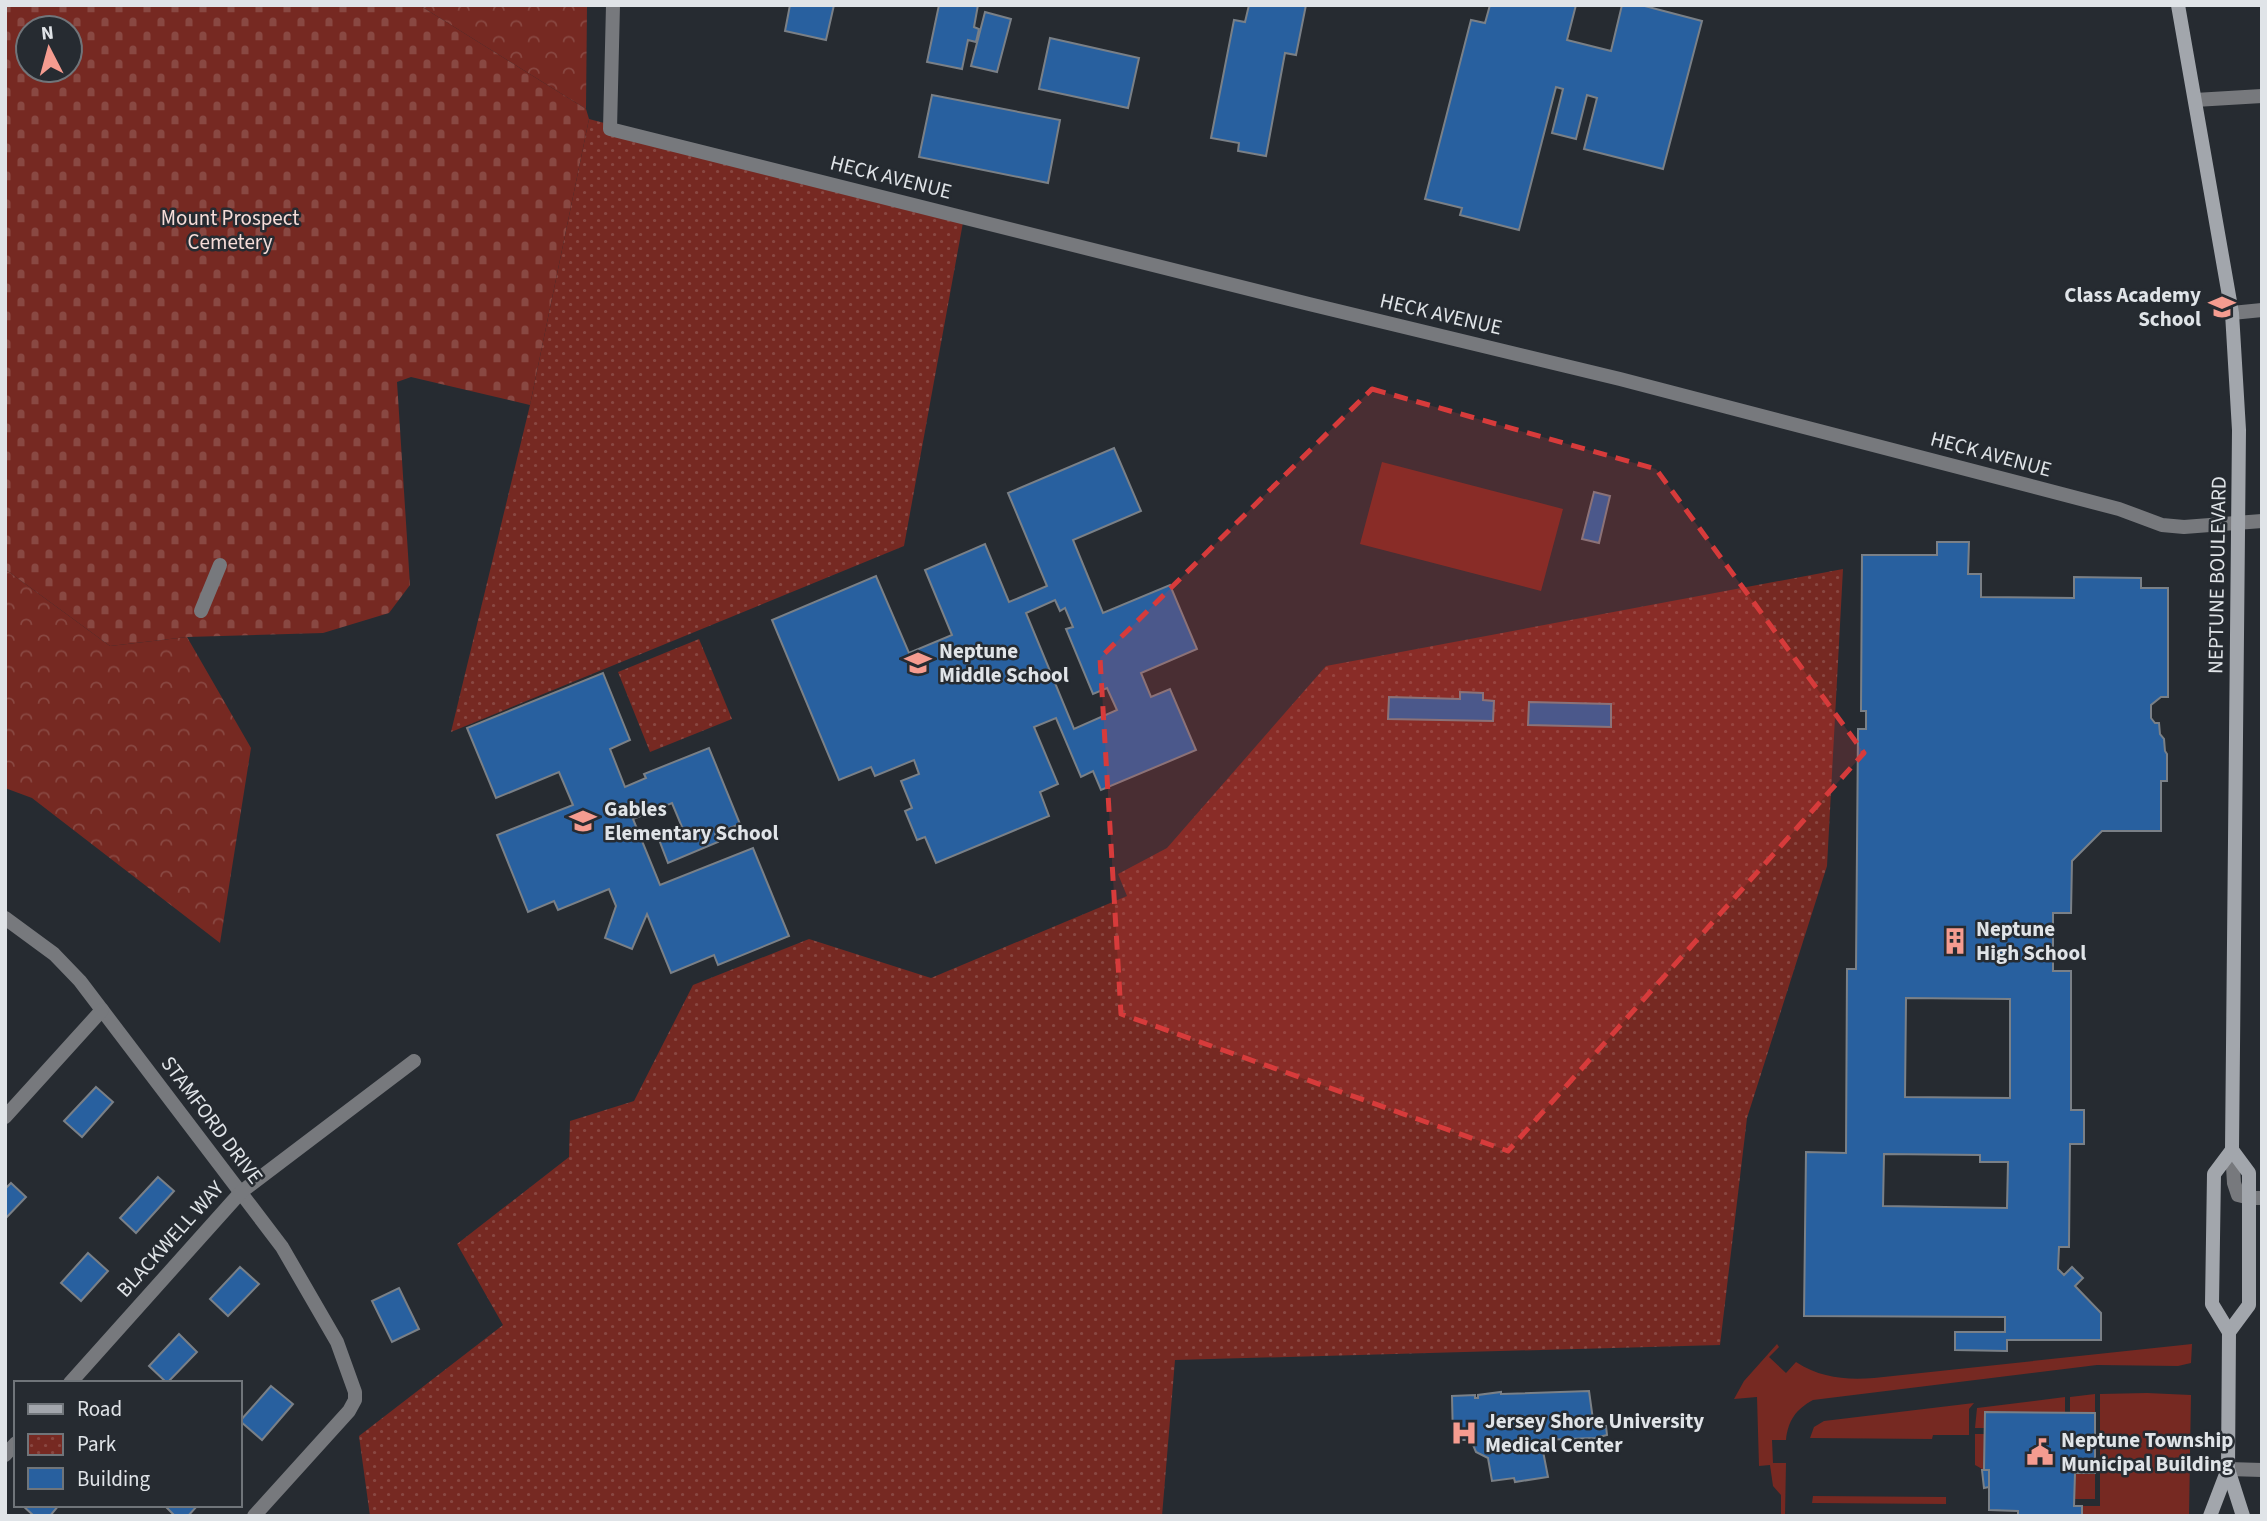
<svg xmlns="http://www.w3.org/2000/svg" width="2267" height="1521" font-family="'Source Sans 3',sans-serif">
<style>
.green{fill:#762922}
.forest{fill:url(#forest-crowns)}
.cemetery{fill:url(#cemetery-stones);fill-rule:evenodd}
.park{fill:url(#park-dots)}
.building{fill:#28609f;stroke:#7a8087;stroke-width:2;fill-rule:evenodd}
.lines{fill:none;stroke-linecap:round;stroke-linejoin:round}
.street{stroke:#77797d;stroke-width:14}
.secondary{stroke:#a2a6ac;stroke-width:14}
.marked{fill:#d73b3b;fill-opacity:0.2;stroke:#d73b3b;stroke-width:5;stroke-dasharray:14 9;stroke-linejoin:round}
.labels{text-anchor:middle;stroke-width:5;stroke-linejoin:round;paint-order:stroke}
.street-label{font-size:21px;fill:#e0e4e8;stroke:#262b31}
.park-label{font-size:21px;fill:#f5dcd8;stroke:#262b31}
.poi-label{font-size:21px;font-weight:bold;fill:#e0e4e8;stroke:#262b31;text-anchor:start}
</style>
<defs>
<pattern id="forest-crowns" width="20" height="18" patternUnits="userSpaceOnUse" patternTransform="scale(1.75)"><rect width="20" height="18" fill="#762922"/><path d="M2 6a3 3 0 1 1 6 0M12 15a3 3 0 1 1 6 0" fill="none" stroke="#894842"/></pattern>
<pattern id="cemetery-stones" width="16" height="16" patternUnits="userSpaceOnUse" patternTransform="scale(1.75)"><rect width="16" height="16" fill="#762922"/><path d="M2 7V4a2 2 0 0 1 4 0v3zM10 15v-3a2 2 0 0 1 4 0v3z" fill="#894842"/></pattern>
<pattern id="park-dots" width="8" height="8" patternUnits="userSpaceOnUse" patternTransform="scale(1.75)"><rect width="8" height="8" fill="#762922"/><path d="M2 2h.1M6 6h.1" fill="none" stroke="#894842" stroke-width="1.8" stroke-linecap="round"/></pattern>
</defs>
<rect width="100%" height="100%" fill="#262b31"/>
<g class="green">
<path d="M1382,462L1563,509L1541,591L1360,544Z"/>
<path d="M1777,1344L1779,1347L1769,1357L1786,1373L1796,1362C1821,1378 1845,1380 1874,1378L2192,1344L2191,1363L2178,1366L2097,1365L1813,1400C1796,1409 1788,1421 1786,1440H1772L1773,1463H1786L1785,1516H1781V1495L1773,1486L1770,1465L1759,1466L1757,1397L1734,1399L1744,1381Z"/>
<path d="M2147,1393L2191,1395L2189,1516H2082V1506H2100V1394Z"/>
<path d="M2095,1394V1413H2070V1397Z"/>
<path d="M2065,1397V1413L1985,1412V1428H1975L1977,1408Z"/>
<path d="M1974,1403L1969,1409V1435H1933L1932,1439L1810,1438L1814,1427L1824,1421Z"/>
<path d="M1975,1434H1984V1470L1975,1465Z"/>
<path d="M2075,1473H2095V1499H2074Z"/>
<path d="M1813,1496L1946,1497V1504L1812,1503Z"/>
</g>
<g class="forest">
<path d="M419,5H587L586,109Z"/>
<path d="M5,569L110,646L187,637L251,748L220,943L32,798L5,788Z"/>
</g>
<path class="cemetery" d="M5,5H419L586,109L589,119L530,405L411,377L397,382L410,585L389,613L323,633L187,637L110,646L5,569ZM28,28H70V70H28Z"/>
<g class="park">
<path d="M589,119L964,217L904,546L451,732L530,405Z"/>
<path d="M1843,569L1827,866L1747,1118L1720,1345L1175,1360L1162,1516H370L359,1436L503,1325L457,1244L569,1157L570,1121L634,1101L693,985L809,939L931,978L1127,896L1118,874L1167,848L1326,666Z"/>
<path d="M699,639L732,719L650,752L618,672Z"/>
</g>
<g class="building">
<path d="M790,5H834L826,40L785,31Z"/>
<path d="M939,5H978L974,27L979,29L976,42L968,40L962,69L927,62Z"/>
<path d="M1249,5H1306L1296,55L1285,53L1266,156L1238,151L1239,143L1211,138L1234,20L1245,22Z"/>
<path d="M1490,5H1576L1567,40L1611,51L1622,5H1641L1702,21L1663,169L1584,149L1597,98L1587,95L1576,139L1552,133L1563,89L1556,87L1519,230L1460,215L1462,208L1425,199L1471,20L1485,23Z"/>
<path d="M985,12L1011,19L997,72L971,66Z"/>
<path d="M1050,38L1139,58L1128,108L1039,89Z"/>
<path d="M932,95L1060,120L1048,183L919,157Z"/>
<path d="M1114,448L1141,511L1073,540L1103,613L1170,585L1197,649L1141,673L1151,697L1170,689L1196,750L1101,790L1093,771L1081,777L1056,718L1034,727L1058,784L1040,792L1049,816L936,863L925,837L917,840L905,811L912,808L901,781L919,774L914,760L875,776L871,767L839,780L772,620L876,576L909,653L952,635L925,570L985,544L1009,602L1047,586L1008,493ZM1055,600L1060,611L1065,608L1073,627L1066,629L1093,694L1107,688L1117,710L1074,729L1026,613Z"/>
<path d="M1594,492L1610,496L1599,543L1582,539Z"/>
<path d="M1937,542H1969L1968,574H1981V597L2074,598V577L2141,578V588H2168V697H2161L2151,705V718L2155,723H2159L2160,734L2164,739L2165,751L2167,754V781H2161V831H2102L2072,861L2071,913H2053V971H2071V1110H2084V1144H2070L2069,1247H2059L2058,1269L2064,1275L2072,1267L2083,1278L2075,1286L2101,1313V1340H2007V1351L1955,1350V1332H2005V1317L1804,1316L1806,1152L1846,1153L1847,969H1856L1858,729H1866V711H1861L1862,555H1937ZM1906,998L2010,999V1098L1905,1097ZM1884,1154L1980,1155V1162H2008L2007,1208L1883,1206Z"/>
<path d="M603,673L630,740L610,749L625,787L646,778L644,774L709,748L740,824L715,834L718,842L668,863L658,837L682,827L672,803L633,819L660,885L753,848L789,936L718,965L714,955L671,973L647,914L632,949L605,938L616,906L609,889L558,910L554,901L528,912L497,835L573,805L559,772L496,798L467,728Z"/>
<path d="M1460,692L1483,693V700L1494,701L1493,721L1388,719L1389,697L1460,699Z"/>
<path d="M1529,702L1611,704V727L1528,725Z"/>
<path d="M96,1087L113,1102L82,1137L64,1121Z"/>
<path d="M158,1177L174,1191L136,1233L120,1218Z"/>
<path d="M11,1183L26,1197L5,1219V1189Z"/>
<path d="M88,1253L108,1271L81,1301L61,1283Z"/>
<path d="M240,1267L259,1284L228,1316L210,1299Z"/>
<path d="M399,1288L419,1329L392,1342L372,1301Z"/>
<path d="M179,1334L197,1352L167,1383L149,1366Z"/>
<path d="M271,1386L293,1404L262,1440L240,1421Z"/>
<path d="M1589,1391L1594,1427L1606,1426L1607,1435L1595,1438L1541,1440L1540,1445L1542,1446L1548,1477L1515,1482L1514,1478L1492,1481L1488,1458L1476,1452L1471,1440H1453L1452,1396L1475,1395V1398H1478V1395L1501,1392V1394Z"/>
<path d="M1985,1412L2095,1413V1473H2075L2074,1506H2082V1516H2018V1511L1989,1510V1470H1984Z"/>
<path d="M1982,1470H1989V1487L1984,1488Z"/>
<path d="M22,1505H59L50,1516H34Z"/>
<path d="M164,1505H198L188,1516H175Z"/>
</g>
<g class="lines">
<g class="street">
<path d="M613,5L610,129L1309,304L1620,379L2119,509L2162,525L2184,527L2262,521"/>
<path d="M2195,100L2262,96"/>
<path d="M2232,313L2262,310"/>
<path d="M201,611L220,565"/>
<path d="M5,918L54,954L80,981L282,1247L337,1342L355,1392V1400L349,1411L254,1516"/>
<path d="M5,1117L102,1010"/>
<path d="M2232,1150L2234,1183L2238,1195L2250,1198H2262"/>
<path d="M70,1383L241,1192L414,1061"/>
<path d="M5,1455L16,1443"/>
<path d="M2228,1469L2262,1470"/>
</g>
<g class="secondary">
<path d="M2178,5L2232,313L2239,430L2232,1150L2214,1174L2212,1304L2229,1332L2228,1469L2243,1516"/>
<path d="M2229,1332L2249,1305V1173L2232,1150"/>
<path d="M2210,1516L2228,1469"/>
</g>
</g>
<path class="marked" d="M1372,389L1656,469L1864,753L1508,1151L1121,1014L1100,658Z"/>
<defs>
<symbol id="school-bare" viewBox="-9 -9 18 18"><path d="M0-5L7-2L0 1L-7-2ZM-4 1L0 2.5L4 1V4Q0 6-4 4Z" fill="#f59c90" stroke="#262b31" stroke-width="2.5" paint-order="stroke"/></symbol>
<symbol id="building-bare" viewBox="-9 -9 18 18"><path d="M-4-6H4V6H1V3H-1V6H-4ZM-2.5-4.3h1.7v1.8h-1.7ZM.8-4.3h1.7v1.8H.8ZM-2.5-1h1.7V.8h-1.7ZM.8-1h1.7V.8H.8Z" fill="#f59c90" stroke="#262b31" stroke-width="2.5" paint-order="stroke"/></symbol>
<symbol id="hospital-bare" viewBox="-9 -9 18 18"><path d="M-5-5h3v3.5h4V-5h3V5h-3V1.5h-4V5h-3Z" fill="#f59c90" stroke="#262b31" stroke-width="2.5" paint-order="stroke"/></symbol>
<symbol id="civic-bare" viewBox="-9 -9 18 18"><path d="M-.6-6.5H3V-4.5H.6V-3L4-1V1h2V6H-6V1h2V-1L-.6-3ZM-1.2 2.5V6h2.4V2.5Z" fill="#f59c90" stroke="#262b31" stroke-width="2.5" paint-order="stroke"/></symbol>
</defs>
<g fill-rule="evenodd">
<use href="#school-bare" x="2203" y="288" width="38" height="38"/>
<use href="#school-bare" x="899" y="644" width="38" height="38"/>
<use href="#school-bare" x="564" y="802" width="38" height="38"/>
<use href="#building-bare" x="1936" y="922" width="38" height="38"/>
<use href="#hospital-bare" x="1445" y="1414" width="38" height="38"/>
<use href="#civic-bare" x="2021" y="1433" width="38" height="38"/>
</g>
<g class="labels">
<g class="street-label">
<text transform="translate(891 177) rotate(14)" y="7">HECK AVENUE</text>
<text transform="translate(1441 314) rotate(13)" y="7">HECK AVENUE</text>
<text transform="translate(1991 454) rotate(15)" y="7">HECK AVENUE</text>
<text transform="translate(2217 575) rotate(-89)" y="7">NEPTUNE BOULEVARD</text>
<text transform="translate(212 1120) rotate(53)" y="7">STAMFORD DRIVE</text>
<text transform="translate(170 1239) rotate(-48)" y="7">BLACKWELL WAY</text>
</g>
<g class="park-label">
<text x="230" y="225">Mount Prospect<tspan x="230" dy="24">Cemetery</tspan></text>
</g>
<g class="poi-label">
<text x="2201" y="302" text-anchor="end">Class Academy<tspan x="2201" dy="24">School</tspan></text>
<text x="939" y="658">Neptune<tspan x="939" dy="24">Middle School</tspan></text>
<text x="604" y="816">Gables<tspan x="604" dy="24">Elementary School</tspan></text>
<text x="1976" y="936">Neptune<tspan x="1976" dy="24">High School</tspan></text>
<text x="1485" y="1428">Jersey Shore University<tspan x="1485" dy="24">Medical Center</tspan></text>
<text x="2061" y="1447">Neptune Township<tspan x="2061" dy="24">Municipal Building</tspan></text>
</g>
</g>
<rect width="2267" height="1521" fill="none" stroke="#e0e4e8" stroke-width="14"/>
<rect x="14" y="1381" width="228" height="126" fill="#262b31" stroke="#70757a" stroke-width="2"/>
<rect x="28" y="1404" width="35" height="10" fill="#a2a6ac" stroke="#70757a" stroke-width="2"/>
<text x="77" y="1416" font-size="21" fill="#e0e4e8">Road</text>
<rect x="28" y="1434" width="35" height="21" fill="url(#park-dots)" stroke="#70757a" stroke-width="2"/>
<text x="77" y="1451" font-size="21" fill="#e0e4e8">Park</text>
<rect x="28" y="1468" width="35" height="21" fill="#28609f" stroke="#70757a" stroke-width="2"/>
<text x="77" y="1486" font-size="21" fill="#e0e4e8">Building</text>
<g transform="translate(49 49) rotate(354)"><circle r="33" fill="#262b31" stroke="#70757a" stroke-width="2"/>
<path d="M0-5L12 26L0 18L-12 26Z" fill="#f59c90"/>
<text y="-10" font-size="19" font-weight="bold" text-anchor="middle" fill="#e0e4e8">N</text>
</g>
</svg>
